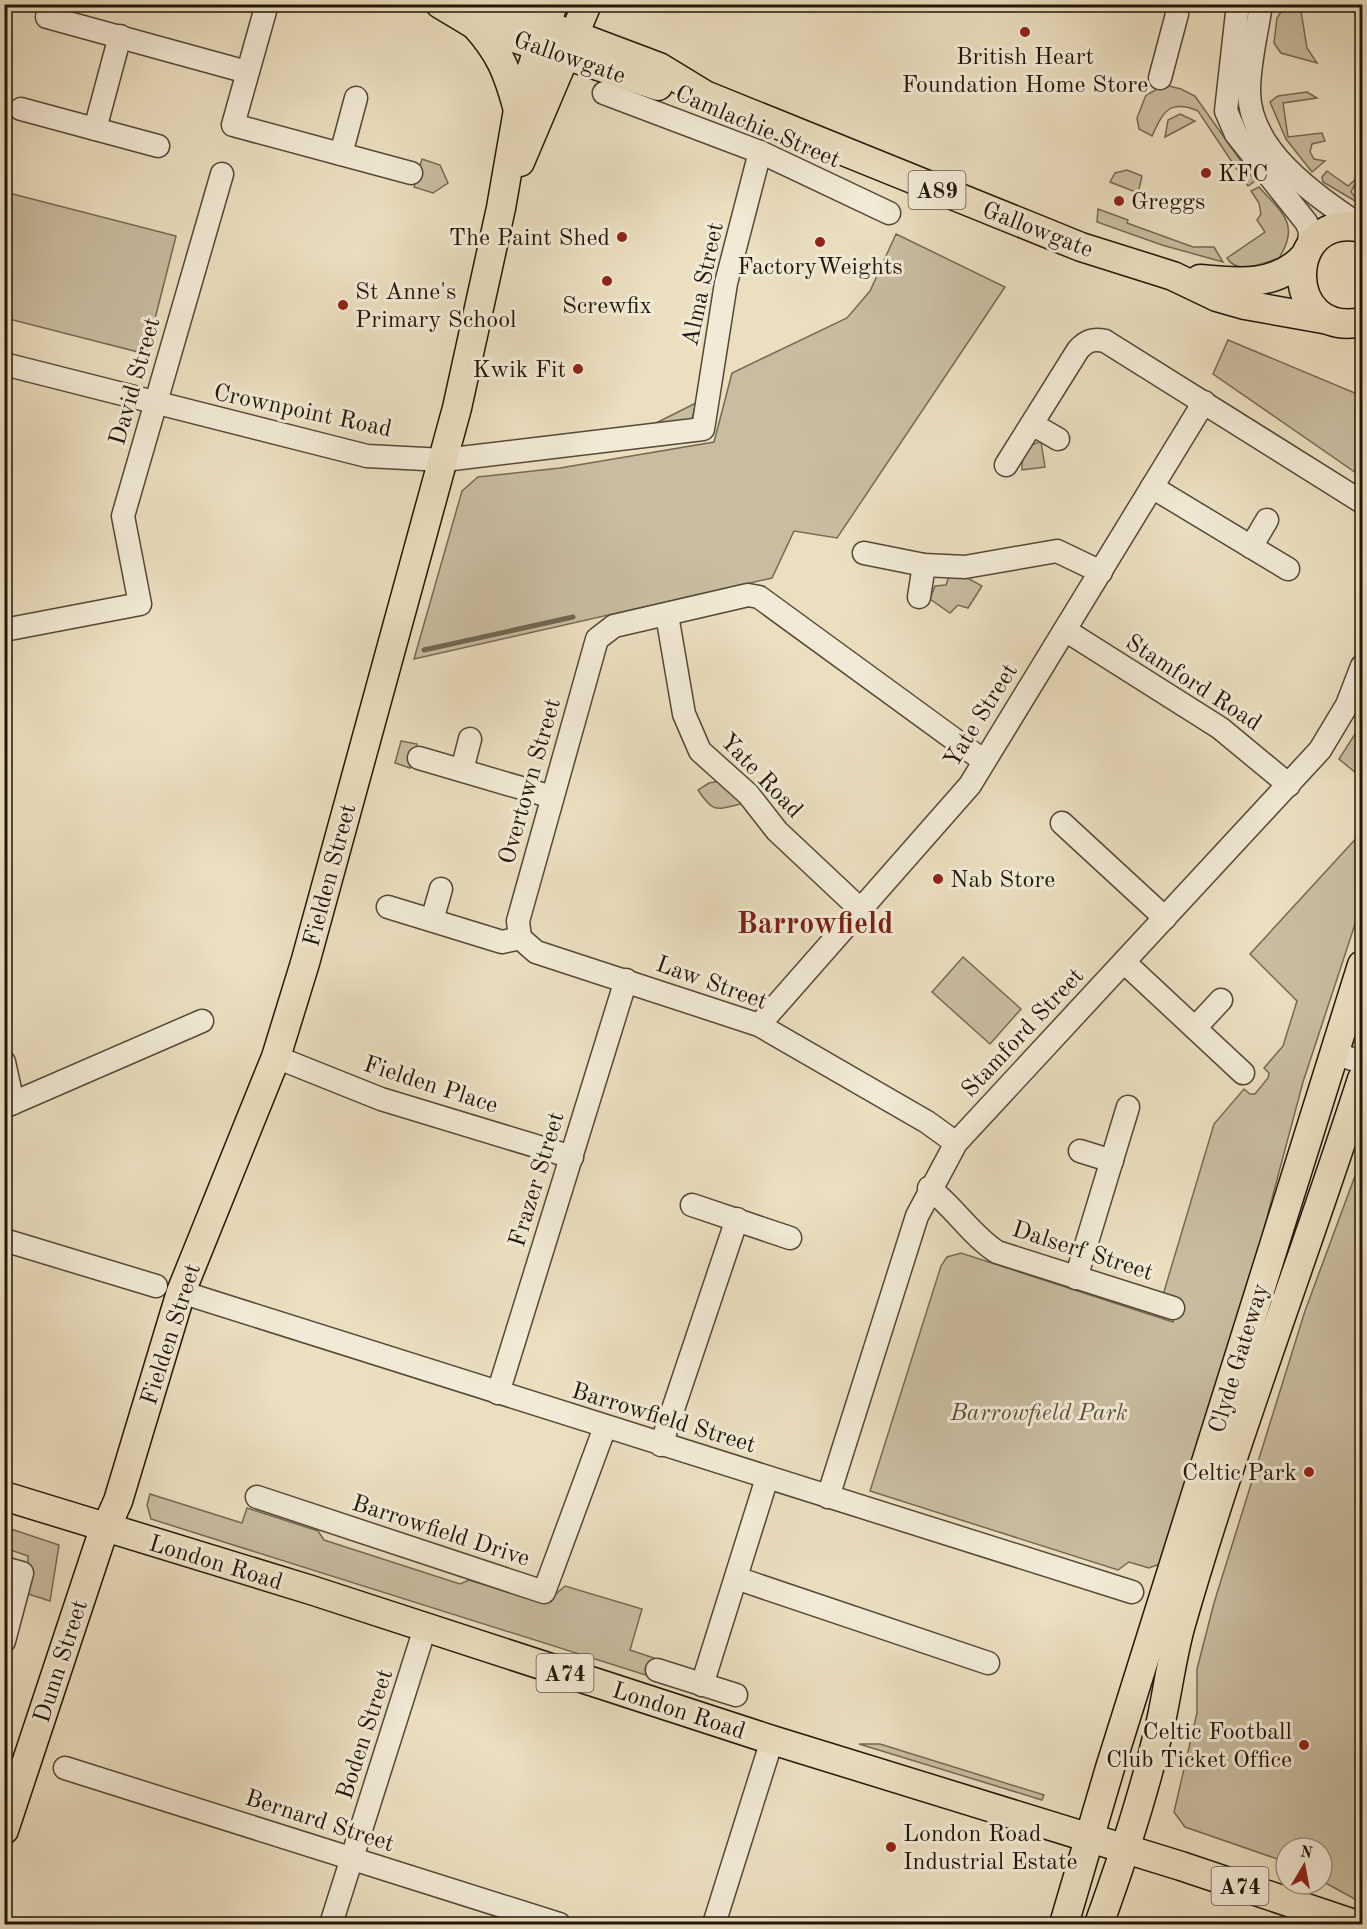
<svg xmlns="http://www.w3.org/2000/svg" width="1367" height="1929" font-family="'Old Standard TT',serif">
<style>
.green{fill:#c9bda1;stroke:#756a54;stroke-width:1.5}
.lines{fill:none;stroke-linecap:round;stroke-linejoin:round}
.stream{stroke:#716651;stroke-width:5}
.minor-casing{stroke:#544836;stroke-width:25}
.major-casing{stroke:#211608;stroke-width:31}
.minor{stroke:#f2ead6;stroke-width:22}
.major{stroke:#ebdfc0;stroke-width:28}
.poi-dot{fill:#8f2418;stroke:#f2ead6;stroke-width:2}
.labels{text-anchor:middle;stroke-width:6;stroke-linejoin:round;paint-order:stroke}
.shield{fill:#f2ead6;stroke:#605646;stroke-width:1.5}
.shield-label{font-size:22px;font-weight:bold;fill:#211608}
.poi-label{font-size:24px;fill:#211608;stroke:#f2ead6;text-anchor:start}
.street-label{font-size:24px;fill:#211608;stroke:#f2ead6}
.park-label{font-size:24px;font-style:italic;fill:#5c503e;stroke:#f2ead6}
.district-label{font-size:30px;font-weight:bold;fill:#7a1f14;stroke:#f2ead6}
</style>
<rect width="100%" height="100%" fill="#ebdfc0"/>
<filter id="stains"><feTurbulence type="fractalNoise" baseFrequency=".00333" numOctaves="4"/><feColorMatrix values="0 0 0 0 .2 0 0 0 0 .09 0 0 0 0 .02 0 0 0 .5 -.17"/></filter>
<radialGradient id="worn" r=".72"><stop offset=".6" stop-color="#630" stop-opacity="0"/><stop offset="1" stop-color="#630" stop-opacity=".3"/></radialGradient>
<g class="green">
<path d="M1286,4L1300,5L1307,48L1317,63L1281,53L1274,43L1277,18Z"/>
<path d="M1165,85L1181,89L1195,96L1255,181L1248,186L1198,111C1169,99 1163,112 1152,136L1139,129L1137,118L1146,95Z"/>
<path d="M1307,92L1317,98L1283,103L1288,137L1322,133L1325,141L1312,144L1310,152L1314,159L1325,161L1312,172L1286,139L1270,102L1278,96Z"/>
<path d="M1180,114L1195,121L1165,137L1168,120Z"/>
<path d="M422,159L440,165L448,183L433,193L414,187Z"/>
<path d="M1127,170L1142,176L1138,193L1110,182L1115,173Z"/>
<path d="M1327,171L1348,186L1360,175L1351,192L1362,205L1323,182L1322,177Z"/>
<path d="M1259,187C1281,212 1301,224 1279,258C1263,263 1238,276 1227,258L1265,232L1257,220L1261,214L1259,203L1251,191Z"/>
<path d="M5,192L176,236L146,354L5,318Z"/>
<path d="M1098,209L1128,220L1127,223L1193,247H1214L1223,262L1162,245L1097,222Z"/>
<path d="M896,234L1005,287L837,538L794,531L772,578L414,659L462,491L478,477L560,468L714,442L732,373L847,318L870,291Z"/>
<path d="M1228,340L1362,396V477L1213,374Z"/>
<path d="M696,403L691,423L650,426Z"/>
<path d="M1041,442L1045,467L1022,470C1021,457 1027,444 1041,442Z"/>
<path d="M949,576H964L982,586L968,608L958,605L950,613L930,599L935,586L946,585Z"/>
<path d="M1362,723V778L1339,759Z"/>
<path d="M401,741L417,744L410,768L395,763Z"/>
<path d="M720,781L739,795L741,804C716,810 713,813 698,790L709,783Z"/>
<path d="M1362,832V903L1303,1082L1254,1266L1160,1564L1149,1568L1129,1562L1118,1570L870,1491L941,1266L947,1257L961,1253L1173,1322L1180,1300L1163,1295L1214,1124L1244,1089L1250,1094H1255L1268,1078L1269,1073L1264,1068L1283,1046L1297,1001L1250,954Z"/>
<path d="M963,957L1021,1009L990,1044L932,992Z"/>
<path d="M1362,1157V1903L1322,1881V1848H1286V1862L1185,1827L1174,1812L1197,1713V1669L1214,1603L1305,1311Z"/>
<path d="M150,1494L242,1523L247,1508L318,1531L324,1540L460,1584L469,1580L538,1601L549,1600L565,1586L642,1609L630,1650L654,1658L649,1676L151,1519L147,1505Z"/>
<path d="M5,1527L59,1545L50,1601L28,1594V1556L5,1548Z"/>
<path d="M859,1744H880L1044,1795L1042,1800Z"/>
</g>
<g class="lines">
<path class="stream" d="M424,650L573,617"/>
<defs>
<g id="minor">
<path d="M267,4L233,125L411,173"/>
<path d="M1238,4L1226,111L1236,134L1306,222L1310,230L1309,247"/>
<path d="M1261,4C1257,33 1249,62 1249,91C1249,152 1318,197 1362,227"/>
<path d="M47,17L247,72"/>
<path d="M1160,78L1177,14L1175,4"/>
<path d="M604,93L760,152L889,213"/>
<path d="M21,109L158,146"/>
<path d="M95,129L120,36"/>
<path d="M341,154L356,98"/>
<path d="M4,364L367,456L444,460L703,429L726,283L760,152"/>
<path d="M1032,424L1058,439"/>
<path d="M1006,465L1078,350C1086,341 1093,338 1105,341L1362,502"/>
<path d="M1152,487L1288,569"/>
<path d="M1251,547L1267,520"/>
<path d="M864,553L924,565L965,567L1057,551L1101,572"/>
<path d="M919,597L924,565"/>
<path d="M667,615L684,714L700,751L748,794L777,831L860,909"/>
<path d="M4,630L140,604L123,516L222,174"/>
<path d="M1065,630L1220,728L1289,785"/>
<path d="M419,758L552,797"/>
<path d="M462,770L470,739"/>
<path d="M1062,823L1165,918"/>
<path d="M388,907L502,942L520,938L536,952L759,1025L927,1122L956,1143"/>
<path d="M432,920L441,889"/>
<path d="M520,938L518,921L597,639L614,626L748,595L759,597L984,761"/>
<path d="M1124,962L1243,1073"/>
<path d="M759,1025L970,785L1204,402"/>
<path d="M1195,1028L1221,1000"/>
<path d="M1333,1053L1362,1062"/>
<path d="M276,1057L381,1099L572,1157"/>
<path d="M4,1062L13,1103"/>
<path d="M4,1107L202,1021"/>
<path d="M1080,1151L1112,1161"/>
<path d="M929,1188C954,1207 971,1235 997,1252L1173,1308"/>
<path d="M692,1205L790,1238"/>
<path d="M4,1240L156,1286"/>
<path d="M1076,1278L1128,1107"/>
<path d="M181,1292L1132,1592"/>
<path d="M498,1393L626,980"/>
<path d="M661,1445L737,1219"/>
<path d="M257,1497L544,1592L605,1427"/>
<path d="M828,1497L917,1216L956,1143L1320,750L1347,705L1362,666"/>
<path d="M4,1568L22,1573L4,1641"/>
<path d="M736,1578L988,1663"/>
<path d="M657,1670L736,1695"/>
<path d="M702,1685L767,1478"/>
<path d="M65,1768L559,1924"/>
<path d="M331,1924L425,1628"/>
<path d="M714,1924L772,1740"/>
</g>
<g id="major">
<path d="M440,4L475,25L658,86"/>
<path d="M481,4L574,35L659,67L705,95L1081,247L1173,276L1217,297L1245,305L1329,320"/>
<path d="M475,25C501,54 508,73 518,110"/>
<path d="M520,162L587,4"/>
<path d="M1362,228C1283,210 1281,339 1362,322"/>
<path d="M1200,279C1238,283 1277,287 1305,256"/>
<path d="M4,1496L311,1590L772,1740L1181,1866L1354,1924"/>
<path d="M4,1830L100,1541L118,1501L181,1292L276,1057L305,963L457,408L501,208L518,110L553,4"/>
<path d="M1064,1924L1110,1768L1362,965"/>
<path d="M1099,1924C1123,1858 1145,1791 1161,1721C1168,1689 1172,1656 1181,1624C1234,1440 1303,1261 1362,1079"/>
</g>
</defs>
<use href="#minor" class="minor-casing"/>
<use href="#major" class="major-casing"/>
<use href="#minor" class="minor"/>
<use href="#major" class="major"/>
</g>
<g class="poi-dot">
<circle cx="1025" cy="32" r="6"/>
<circle cx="1206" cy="173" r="6"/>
<circle cx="1119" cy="201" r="6"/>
<circle cx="622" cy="237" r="6"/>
<circle cx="820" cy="242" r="6"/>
<circle cx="607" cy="281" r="6"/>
<circle cx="343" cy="305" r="6"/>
<circle cx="578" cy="369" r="6"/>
<circle cx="938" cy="879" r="6"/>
<circle cx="1309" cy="1472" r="6"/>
<circle cx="1304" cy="1745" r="6"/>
<circle cx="891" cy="1847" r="6"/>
</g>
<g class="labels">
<g class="shield">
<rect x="908.5" y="171" width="57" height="38" rx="4.5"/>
<rect x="536.5" y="1654" width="57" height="38" rx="4.5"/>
<rect x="1211.5" y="1867" width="57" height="38" rx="4.5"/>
</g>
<g class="shield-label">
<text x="937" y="198">A89</text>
<text x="565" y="1681">A74</text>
<text x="1240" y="1894">A74</text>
</g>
<g class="poi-label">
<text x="1025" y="64" text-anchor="middle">British Heart<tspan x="1025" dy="28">Foundation Home Store</tspan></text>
<text x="1218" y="181">KFC</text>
<text x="1131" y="209">Greggs</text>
<text x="610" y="245" text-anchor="end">The Paint Shed</text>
<text x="820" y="274" text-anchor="middle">FactoryWeights</text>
<text x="355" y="299">St Anne's<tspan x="355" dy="28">Primary School</tspan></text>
<text x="607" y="313" text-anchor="middle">Screwfix</text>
<text x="566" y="377" text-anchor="end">Kwik Fit</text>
<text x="950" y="887">Nab Store</text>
<text x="1297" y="1480" text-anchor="end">Celtic Park</text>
<text x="1292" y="1739" text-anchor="end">Celtic Football<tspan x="1292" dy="28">Club Ticket Office</tspan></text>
<text x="903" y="1841">London Road<tspan x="903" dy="28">Industrial Estate</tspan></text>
</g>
<g class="street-label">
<text transform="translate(570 57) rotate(19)" y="8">Gallowgate</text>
<text transform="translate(758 126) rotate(23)" y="8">Camlachie Street</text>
<text transform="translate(1038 229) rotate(21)" y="8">Gallowgate</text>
<text transform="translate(702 284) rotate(-78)" y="8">Alma Street</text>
<text transform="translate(134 381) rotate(-74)" y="8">David Street</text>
<text transform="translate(303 410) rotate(12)" y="8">Crownpoint Road</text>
<text transform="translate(1194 682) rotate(33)" y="8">Stamford Road</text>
<text transform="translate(980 715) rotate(-58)" y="8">Yate Street</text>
<text transform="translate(762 775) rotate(46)" y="8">Yate Road</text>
<text transform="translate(529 781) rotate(-74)" y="8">Overtown Street</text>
<text transform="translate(329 875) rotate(-75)" y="8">Fielden Street</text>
<text transform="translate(712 982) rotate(20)" y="8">Law Street</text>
<text transform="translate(1022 1032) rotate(-47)" y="8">Stamford Street</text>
<text transform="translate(431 1084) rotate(18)" y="8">Fielden Place</text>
<text transform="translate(536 1179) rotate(-73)" y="8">Frazer Street</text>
<text transform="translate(1083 1250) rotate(18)" y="8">Dalserf Street</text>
<text transform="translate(170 1334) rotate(-72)" y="8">Fielden Street</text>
<text transform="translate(1238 1358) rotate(-73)" y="8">Clyde Gateway</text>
<text transform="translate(664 1417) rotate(17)" y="8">Barrowfield Street</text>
<text transform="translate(441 1530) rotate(18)" y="8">Barrowfield Drive</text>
<text transform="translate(216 1562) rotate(17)" y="8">London Road</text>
<text transform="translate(60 1661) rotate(-72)" y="8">Dunn Street</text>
<text transform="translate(679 1710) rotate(18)" y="8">London Road</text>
<text transform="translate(364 1734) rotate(-72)" y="8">Boden Street</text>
<text transform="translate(320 1820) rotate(18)" y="8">Bernard Street</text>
</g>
<g class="park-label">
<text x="1039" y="1420">Barrowfield Park</text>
</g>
<g class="district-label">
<text x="815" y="933">Barrowfield</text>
</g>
</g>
<rect width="1367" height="1929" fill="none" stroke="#ebdfc0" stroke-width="24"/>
<rect x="6" y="6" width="1355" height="1917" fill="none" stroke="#211608" stroke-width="3"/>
<rect x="12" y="12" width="1343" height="1905" fill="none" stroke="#211608" stroke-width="1.5"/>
<g transform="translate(1304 1866) rotate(10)"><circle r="28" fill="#f2ead6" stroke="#9e9584" stroke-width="1.5"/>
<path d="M0-4.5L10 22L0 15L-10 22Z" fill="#8f2418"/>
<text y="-9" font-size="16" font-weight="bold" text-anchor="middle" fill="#211608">N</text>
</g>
<rect width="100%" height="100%" filter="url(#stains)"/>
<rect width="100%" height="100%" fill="url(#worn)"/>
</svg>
